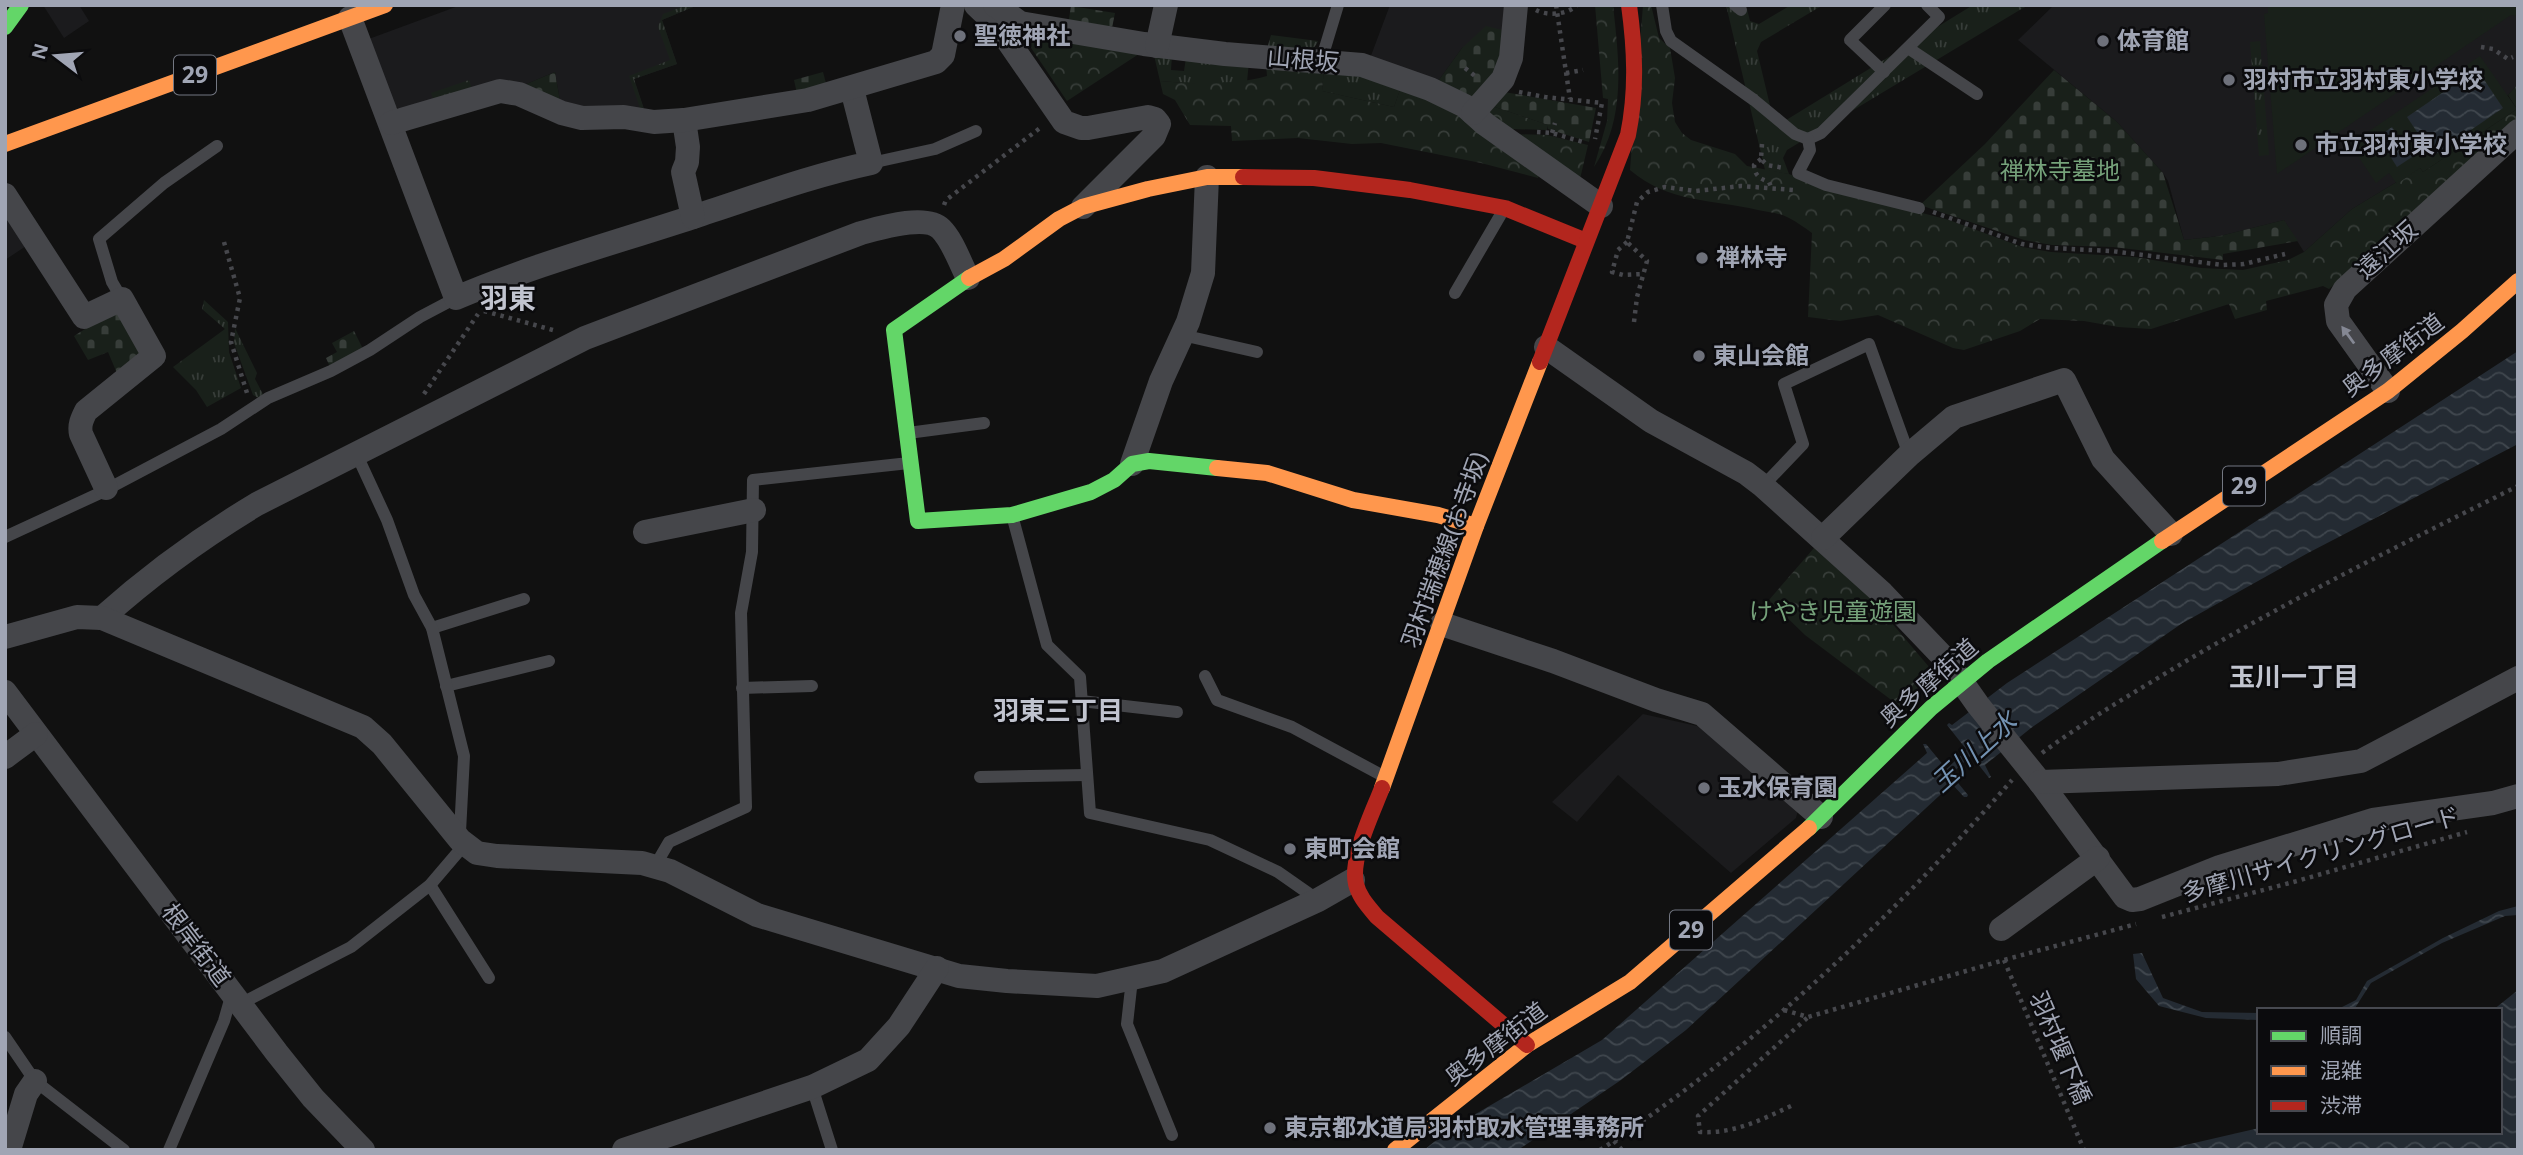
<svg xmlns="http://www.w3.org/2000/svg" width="2523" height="1155" font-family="'Noto Sans','Noto Sans JP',sans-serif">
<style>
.built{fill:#1b1b1d}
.grass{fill:url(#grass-tufts);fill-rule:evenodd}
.forest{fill:url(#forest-crowns)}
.cemetery{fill:url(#cemetery-stones)}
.pitch{fill:#19201a}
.water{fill:url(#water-waves)}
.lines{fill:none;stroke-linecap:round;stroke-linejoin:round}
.stream{stroke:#242b33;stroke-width:7}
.path{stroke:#46474c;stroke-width:4.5;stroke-dasharray:3.5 5;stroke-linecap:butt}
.lane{stroke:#45464a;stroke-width:12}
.street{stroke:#45464a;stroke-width:24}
.fast{stroke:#63d668;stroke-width:16}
.slow{stroke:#ff974d;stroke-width:16}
.jam{stroke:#b3261e;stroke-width:16}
.oneway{fill:#858894}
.poi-dot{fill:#6e717b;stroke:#0b0b0d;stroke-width:2.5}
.labels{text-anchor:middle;stroke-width:5;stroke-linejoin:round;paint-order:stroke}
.shield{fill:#0b0b0d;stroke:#737782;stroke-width:2}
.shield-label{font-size:23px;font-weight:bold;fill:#a0a5b4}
.poi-label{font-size:24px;font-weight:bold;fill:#a0a5b4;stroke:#0b0b0d;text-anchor:start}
.street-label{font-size:24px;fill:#a0a5b4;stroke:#0b0b0d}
.park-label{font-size:24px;fill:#75a17a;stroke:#0b0b0d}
.neighbourhood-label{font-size:26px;font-weight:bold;fill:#c1c4cf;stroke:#0b0b0d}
.water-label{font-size:26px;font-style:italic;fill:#7392b2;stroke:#0b0b0d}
.quarter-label{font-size:28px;font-weight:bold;fill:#c1c4cf;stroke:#0b0b0d}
</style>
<defs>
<pattern id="grass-tufts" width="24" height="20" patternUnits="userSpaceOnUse" patternTransform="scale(1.75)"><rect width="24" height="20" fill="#19201a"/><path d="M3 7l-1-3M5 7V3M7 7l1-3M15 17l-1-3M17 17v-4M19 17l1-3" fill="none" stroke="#373d39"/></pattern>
<pattern id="forest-crowns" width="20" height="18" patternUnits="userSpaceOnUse" patternTransform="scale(1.75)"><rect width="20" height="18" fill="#19201a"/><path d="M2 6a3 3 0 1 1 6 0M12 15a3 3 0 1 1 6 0" fill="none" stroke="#373d39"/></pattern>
<pattern id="cemetery-stones" width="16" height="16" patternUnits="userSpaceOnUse" patternTransform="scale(1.75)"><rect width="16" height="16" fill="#19201a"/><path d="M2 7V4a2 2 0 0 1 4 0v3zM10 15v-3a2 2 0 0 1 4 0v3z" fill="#373d39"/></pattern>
<pattern id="water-waves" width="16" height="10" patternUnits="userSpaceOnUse" patternTransform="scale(1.75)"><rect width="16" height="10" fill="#242b33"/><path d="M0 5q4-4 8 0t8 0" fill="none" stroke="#40474e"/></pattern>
</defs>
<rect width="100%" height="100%" fill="#111"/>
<g class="built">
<path d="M43,5H79L89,21L64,38Z"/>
<path d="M461,5H698L662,20L677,64L634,79L646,115L561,107L555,72L517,88L406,112L392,105L366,40Z"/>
<path d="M1390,5H1510L1507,31L1462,48L1436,84L1369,61Z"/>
<path d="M2054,5H2518V84L2508,95L2420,168L2352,209L2304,252L2284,220L2220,236L2184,240L2168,181L2163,173L2117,122L2018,40Z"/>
<path d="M5,208L29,244L5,260Z"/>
<path d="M1643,714L1706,728L1798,810L1796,818L1731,873L1618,775L1577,822L1552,802Z"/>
</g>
<g class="grass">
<path d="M687,5H698L662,20L677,64L634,79L646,115L640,108L629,76L670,60L658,27L663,14Z"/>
<path d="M1726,5H1746L1750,21L1759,24L1791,5H1823L1761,42L1757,51L1773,118L1783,122L1973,5H2028L1787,150L1783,158L1789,174L1765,170Z"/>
<path d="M1271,35L1318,41C1312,59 1281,52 1266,52Z"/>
<path d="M2260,41L2269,155L2259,156L2250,42Z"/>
<path d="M1153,51L1249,61L1247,82L1209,85L1160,81ZM1172,55L1186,58L1184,71L1171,70Z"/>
<path d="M1324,69L1402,84L1394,107L1322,91Z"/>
<path d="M469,80L473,92L435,103L431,93Z"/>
<path d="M204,300L228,322L229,352L241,388L207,407L196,390L173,367L225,329L202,309Z"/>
<path d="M235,328L257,373L255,379L264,396L260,399L253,395L234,343Z"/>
</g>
<g class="forest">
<path d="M1595,5H1613C1619,60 1627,118 1594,167L1607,121L1608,99L1603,98Z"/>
<path d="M1643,5H1651L1659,38L1670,48L1675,78L1672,103L1675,122L1682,133L1691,140L1735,154L1747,166L1789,174L1826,188L1949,220L2022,247L2051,252L2135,257L2201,268L2243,270L2288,260L2304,252L2352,209L2420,168L2423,172L2517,109L2508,95L2518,84V116L2513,125L2329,289L2323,286L2266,301L2267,310L2235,319L2229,304L2151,329L2118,327L2084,321L2040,319L2020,331L1964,350L1953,348L1878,315L1840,321L1808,317L1812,233C1805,228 1797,222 1789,218C1780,213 1768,212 1758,210C1711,199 1669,203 1630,170Z"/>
<path d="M1019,30L1145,50L1067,101Z"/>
<path d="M1266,63L1324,69L1322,91L1394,107L1402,84L1429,93L1540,171L1538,178L1481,163L1381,143L1352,144L1298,138L1232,141L1231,126L1190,125L1175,100L1163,94L1160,81C1197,84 1231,86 1267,76Z"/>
<path d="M1492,106L1548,125L1547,130L1512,129L1493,124L1489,110Z"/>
<path d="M1512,134L1547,135L1588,145L1579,183Z"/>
<path d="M1814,548L1868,595L1935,674L1902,708L1805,635L1769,600Z"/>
</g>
<g class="cemetery">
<path d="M1071,6L1115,13L1111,33L1068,25Z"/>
<path d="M1486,26L1507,31L1495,75L1474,97L1436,84L1462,48Z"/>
<path d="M2054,70L2117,122L2163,173L2184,240L2220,236L2284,220L2298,241L2223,254V260L2113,247L2052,245L2024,240L1920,205L1985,144Z"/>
<path d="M555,72L561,107L517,88Z"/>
<path d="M823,72L828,91L798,98L794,80Z"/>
<path d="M1504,92L1596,108L1589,142L1548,129V125L1492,106Z"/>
<path d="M118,308L145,351L119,378L108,352L88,360L74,336Z"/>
<path d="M354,331L363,349L330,367L326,358L337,352L332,343Z"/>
</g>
<g class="pitch">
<path d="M2268,5H2518V16L2511,15L2277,174L2264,14L2268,13Z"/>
<path d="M2480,56L2517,109L2423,172L2420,168L2397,184L2389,173L2376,183L2350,144Z"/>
</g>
<g class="water">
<path d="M2477,69L2503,108L2433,156L2407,117Z"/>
<path d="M2392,127L2412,157L2397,167L2378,137Z"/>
<path d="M2518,351V444L2308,553L2181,624L2031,728L1985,765L1991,777L1989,778L1947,725L1949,723L1952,725L2007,683Z"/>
<path d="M1923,744H1926L1968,795L1967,797H1964L1952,784L1686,1030L1621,1080L1518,1150H1424L1450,1129L1602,1040L1927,753Z"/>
<path d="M2518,906V915L2505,916L2442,943L2371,983L2355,1008L2321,1010L2342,1007L2356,1000L2367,981L2443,938L2499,911Z"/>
<path d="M2142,953L2163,998L2202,1012L2259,1013V1020L2206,1018L2159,1006L2136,979L2133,954Z"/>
<path d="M2518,990V1150H2164L2259,1128V1132H2500V1010H2493Z"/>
</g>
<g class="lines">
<path class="stream" d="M1943,777L1975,747"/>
<g class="path">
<path d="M1556,5L1570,99"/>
<path d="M1536,10C1547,16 1567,15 1577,5"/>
<path d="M2481,47L2493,49L2508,59L2513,57"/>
<path d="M1465,68L1475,76"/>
<path d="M1566,73L1583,70"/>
<path d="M1519,92L1545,97L1602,103L1595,139"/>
<path d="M1537,132L1552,133L1583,142"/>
<path d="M1552,133L1555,123"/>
<path d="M1762,144L1761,159L1767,165L1784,168"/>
<path d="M1761,159L1754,165C1755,176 1759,178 1769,182L1772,189"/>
<path d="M944,205L946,200L1040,128"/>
<path d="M1933,212L2022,244L2051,248L2111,251L2223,265L2244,264L2285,254"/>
<path d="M224,242L240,298L231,342L247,393"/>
<path d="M1627,242L1618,250L1612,272L1623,275L1644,274"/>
<path d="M484,311L553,330"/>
<path d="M1634,322L1637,297L1647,261L1627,242L1637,202L1648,192L1665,187L1696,191L1741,186L1793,190"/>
<path d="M424,394L478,314"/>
<path d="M2042,753C2085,721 2130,695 2176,667C2287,601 2402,544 2518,486"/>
<path d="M2162,917L2297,881L2467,832"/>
<path d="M2004,960L2084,1150"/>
<path d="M1784,1010L1808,1017L2004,960L2136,924"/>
<path d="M1791,1106C1761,1120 1733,1134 1700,1132L1698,1116L1807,1018"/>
<path d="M1614,1141L1622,1150"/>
<path d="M1600,1150C1755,1048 1891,919 2012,780"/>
</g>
<g class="lane">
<path d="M1662,5L1666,31L1671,41L1754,100L1795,134L1808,139L1821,133L1939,17L1927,5"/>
<path d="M1735,5L1741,10"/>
<path d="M1908,48L1977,94"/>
<path d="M1321,61L1338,5"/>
<path d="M1884,72L1850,40L1885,5"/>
<path d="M1808,139L1810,150L1798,173L1826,185L1919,208"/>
<path d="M871,163L935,149L976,131"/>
<path d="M1455,293L1504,209"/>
<path d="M122,299L112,282L99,239L164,183L217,146"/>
<path d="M1182,335L1257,352"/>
<path d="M908,433L984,423"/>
<path d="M1763,486L1803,444L1784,384L1869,344L1909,455"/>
<path d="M1012,515L1047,645L1080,677L1090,813L1210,840L1278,872L1318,900"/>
<path d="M5,537L98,494L221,429L268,398L331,371L370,350L420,317L456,298"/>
<path d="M432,628L524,599"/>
<path d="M1205,676L1217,700L1292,727L1385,777"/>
<path d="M446,686L549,661"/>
<path d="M742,688L812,686"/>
<path d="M1081,701L1177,712"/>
<path d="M980,777L1087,775"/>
<path d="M655,866L669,842L746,807L741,613L752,552L753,480L909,463"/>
<path d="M430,885L489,978"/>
<path d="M1132,979L1127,1024L1172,1135"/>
<path d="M240,1004L351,947L430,885L459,851L464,756L432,628L414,595L387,520L356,453"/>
<path d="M5,1037L35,1081L124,1150"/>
<path d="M812,1087L832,1150"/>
<path d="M169,1150L224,1021L232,993"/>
</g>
<g class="street">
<path d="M976,5L997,25L1064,122L1081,128H1088L1148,117L1155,119L1159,124L1154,136L1083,207"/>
<path d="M995,5L1020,23L1144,44L1225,54L1362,65L1430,89L1465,106L1485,124L1601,206"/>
<path d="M350,18C386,112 420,205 456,298C533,265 614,243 693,217C752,198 810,176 871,163L852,89"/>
<path d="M1157,46L1166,5"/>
<path d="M1473,113L1503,79L1511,58L1516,5"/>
<path d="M684,120L688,147L687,162L683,172L693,217"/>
<path d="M391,123L500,91L519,94L562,113L582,118L624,117L654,122L684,120L808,100L936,62L943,55L953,5"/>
<path d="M5,195L84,317L122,299L154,356L86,411C82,419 79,425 81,434L106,488"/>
<path d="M1546,347L1651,421L1746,473L1763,486L1882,593L1947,661L1978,705L2040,782L2125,897L2132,900L2140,899L2220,867L2373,820L2493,803L2518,796"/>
<path d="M2388,391L2338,321L2336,305L2345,289L2518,131"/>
<path d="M1132,464L1161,381L1188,322L1203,273L1207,177"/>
<path d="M645,532L754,510"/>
<path d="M1823,538L1909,455L1954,417L2064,380L2103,459L2171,534"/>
<path d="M102,618C150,575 202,537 257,504L585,338L861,233C880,228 926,214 941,229C953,241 960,263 968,278"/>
<path d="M1442,624L1553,661L1656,700L1702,714L1821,817"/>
<path d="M5,637L77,617L102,618L363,727L382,744L460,840L477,853L497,856L642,863L670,871L757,915L959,976L1007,981L1097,986L1163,971L1318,900L1353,880"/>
<path d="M5,692L277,1053L313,1098L363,1150"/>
<path d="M5,757L36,734"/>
<path d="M2040,782L2278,774L2361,761L2518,678"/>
<path d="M2001,929L2098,858"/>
<path d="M9,1150L26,1094L35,1081"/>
<path d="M624,1150L812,1087L868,1060L899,1026L937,968"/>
</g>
<g class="fast">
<path d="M5,27L21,5"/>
<path d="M969,278L894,330L918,521L1012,515L1091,492L1114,480L1132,464L1149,461L1217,468"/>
<path d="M1809,828L1931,708L1988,661L2162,541"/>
</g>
<g class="slow">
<path d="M5,144L385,5"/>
<path d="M969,278L1004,259L1059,219L1082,207L1148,189L1207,177H1243"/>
<path d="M1217,468L1267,473L1353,500L1438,515L1476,526"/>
<path d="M2162,541L2388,391L2462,331L2518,281"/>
<path d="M1382,788L1476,526L1540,362"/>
<path d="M1395,1150L1527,1045L1630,982L1809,828"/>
</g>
<g class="jam">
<path d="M1243,177L1314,178L1410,190L1505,208L1586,241"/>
<path d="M1540,362L1628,135C1637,91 1635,49 1629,5"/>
<path d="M1382,788C1372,814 1350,858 1356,884C1359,897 1369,907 1377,917L1527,1045"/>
</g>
</g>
<defs><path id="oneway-solid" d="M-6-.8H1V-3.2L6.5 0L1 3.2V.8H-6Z" transform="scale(1.75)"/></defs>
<use class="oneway" href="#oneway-solid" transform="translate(2348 335) rotate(-126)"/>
<g class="poi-dot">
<circle cx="960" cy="36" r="7"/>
<circle cx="2103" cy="41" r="7"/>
<circle cx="2229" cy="80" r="7"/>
<circle cx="2301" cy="145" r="7"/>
<circle cx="1702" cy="258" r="7"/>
<circle cx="1699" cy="356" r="7"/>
<circle cx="1704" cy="788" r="7"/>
<circle cx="1290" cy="849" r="7"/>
<circle cx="1270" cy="1128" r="7"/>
</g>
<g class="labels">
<g class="shield">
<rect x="174" y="55.5" width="42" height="39" rx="5"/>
<rect x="2223" y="466.5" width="42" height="39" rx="5"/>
<rect x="1670" y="910.5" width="42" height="39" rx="5"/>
</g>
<g class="shield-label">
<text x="195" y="83">29</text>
<text x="2244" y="494">29</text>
<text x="1691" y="938">29</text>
</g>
<g class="poi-label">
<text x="974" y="44">聖徳神社</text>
<text x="2117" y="49">体育館</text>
<text x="2243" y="88">羽村市立羽村東小学校</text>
<text x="2315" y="153">市立羽村東小学校</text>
<text x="1716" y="266">禅林寺</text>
<text x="1713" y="364">東山会館</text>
<text x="1718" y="796">玉水保育園</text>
<text x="1304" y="857">東町会館</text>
<text x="1284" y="1136">東京都水道局羽村取水管理事務所</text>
</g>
<g class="street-label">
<text transform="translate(1303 60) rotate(5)" y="8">山根坂</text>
<text transform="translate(2387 250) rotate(-42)" y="8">遠江坂</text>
<text transform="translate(2393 355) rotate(-37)" y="8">奥多摩街道</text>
<text transform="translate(1445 550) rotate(-70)" y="8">羽村瑞穂線(お寺坂)</text>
<text transform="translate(1929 683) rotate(-41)" y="8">奥多摩街道</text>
<text transform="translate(2321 855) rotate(-16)" y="8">多摩川サイクリングロード</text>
<text transform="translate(196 945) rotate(53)" y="8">根岸街道</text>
<text transform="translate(1496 1044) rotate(-37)" y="8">奥多摩街道</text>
<text transform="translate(2060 1048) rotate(67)" y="8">羽村堰下橋</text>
</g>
<g class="park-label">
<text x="2060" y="179">禅林寺墓地</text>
<text x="1833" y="620">けやき児童遊園</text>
</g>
<g class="neighbourhood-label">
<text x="2294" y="686">玉川一丁目</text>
<text x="1058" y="720">羽東三丁目</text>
</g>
<g class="water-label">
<text transform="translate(1974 752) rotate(-42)" y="9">玉川上水</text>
</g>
<g class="quarter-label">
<text x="508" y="308">羽東</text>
</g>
</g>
<rect width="2523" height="1155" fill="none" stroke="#a0a5b4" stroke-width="14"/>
<rect x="2257" y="1008" width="245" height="126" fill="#0b0b0d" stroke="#474950" stroke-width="2"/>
<rect x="2271" y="1031" width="35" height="10" fill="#63d668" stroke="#474950" stroke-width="2"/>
<text x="2320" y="1043" font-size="21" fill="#a0a5b4">順調</text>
<rect x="2271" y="1066" width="35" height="10" fill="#ff974d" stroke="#474950" stroke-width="2"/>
<text x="2320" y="1078" font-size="21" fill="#a0a5b4">混雑</text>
<rect x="2271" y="1101" width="35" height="10" fill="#b3261e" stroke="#474950" stroke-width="2"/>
<text x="2320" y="1113" font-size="21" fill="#a0a5b4">渋滞</text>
<g transform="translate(56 56) rotate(286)" stroke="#0b0b0d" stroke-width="5" paint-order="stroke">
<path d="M0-5L12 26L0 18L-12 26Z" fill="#a0a5b4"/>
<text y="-10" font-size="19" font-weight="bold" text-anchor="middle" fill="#a0a5b4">N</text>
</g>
</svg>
